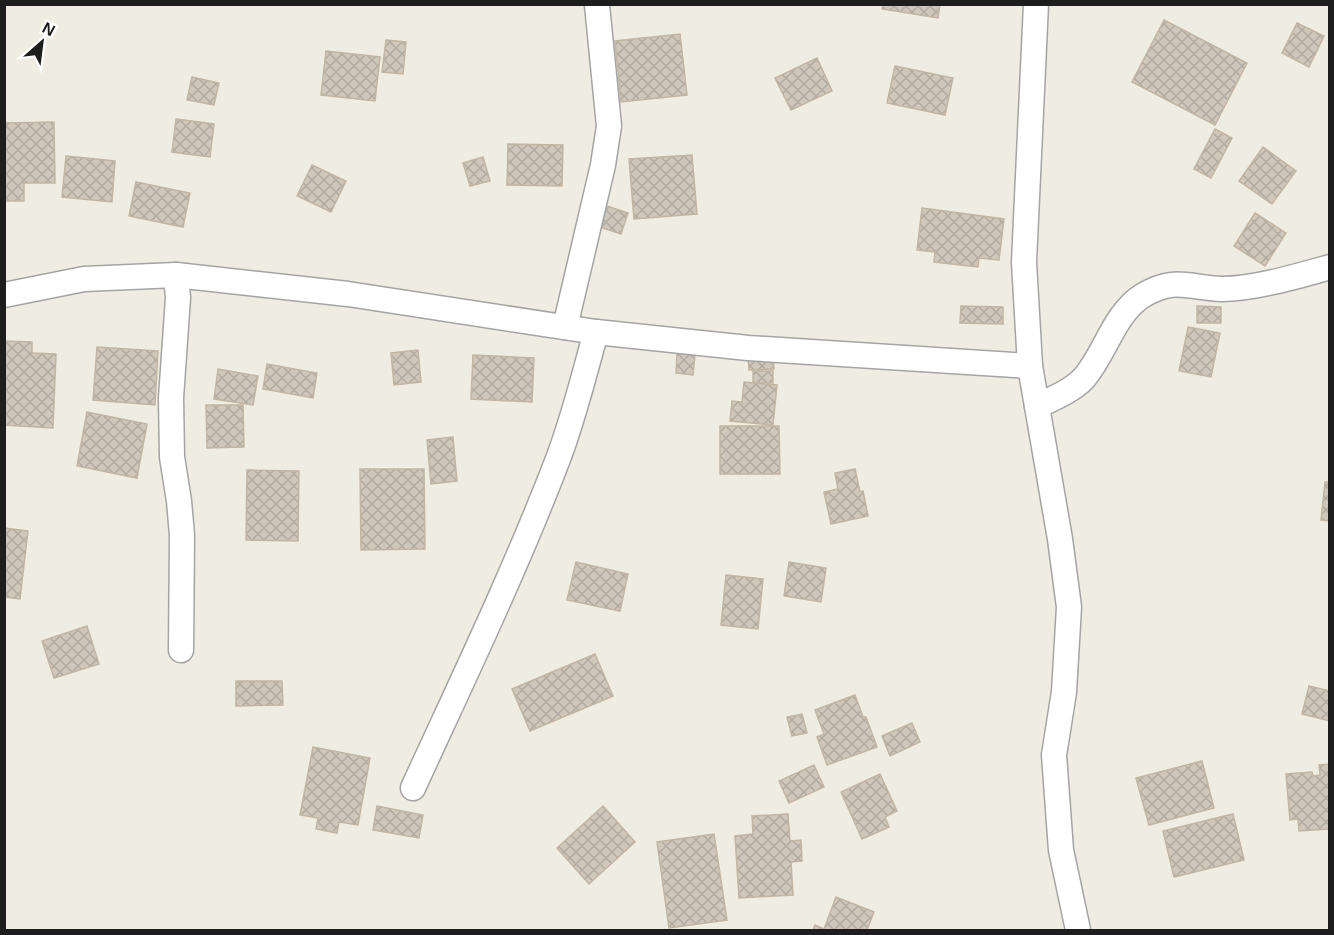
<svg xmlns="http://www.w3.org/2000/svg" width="1334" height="935" font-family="Helvetica,sans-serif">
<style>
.building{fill:url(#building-cross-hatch);stroke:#c2b5a3;stroke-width:1.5}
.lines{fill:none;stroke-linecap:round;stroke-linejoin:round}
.street-casing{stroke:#a4a4a4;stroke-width:27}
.street{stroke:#fff;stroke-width:24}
</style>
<defs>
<pattern id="building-cross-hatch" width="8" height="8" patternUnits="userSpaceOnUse" patternTransform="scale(1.5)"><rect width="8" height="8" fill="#cfc7bb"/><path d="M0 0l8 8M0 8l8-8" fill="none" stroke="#b1aaa0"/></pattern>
</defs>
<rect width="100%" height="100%" fill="#efede2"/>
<g class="building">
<path d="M883,4H940L938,18L882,9Z"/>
<path d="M1164,20L1247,63L1215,125L1132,82Z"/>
<path d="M1297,23L1324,36L1309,67L1282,53Z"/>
<path d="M680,34L687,95L621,102L615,41Z"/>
<path d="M386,40L406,42L403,74L382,72Z"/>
<path d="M326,51L380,57L375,101L321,95Z"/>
<path d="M817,58L832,91L791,110L775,78Z"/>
<path d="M895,66L953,78L945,115L887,103Z"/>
<path d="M192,77L219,83L214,105L187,100Z"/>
<path d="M176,119L214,124L210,157L172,152Z"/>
<path d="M54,122L55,183H24V201H4V123Z"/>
<path d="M1215,129L1232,138L1211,178L1194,169Z"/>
<path d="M508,144L563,145L562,186L507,185Z"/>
<path d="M1263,147L1296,171L1272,204L1239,181Z"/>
<path d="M692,155L697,214L634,219L629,159Z"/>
<path d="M66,156L115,161L112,202L62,197Z"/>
<path d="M483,157L490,181L470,186L463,163Z"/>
<path d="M312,165L346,181L331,212L297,196Z"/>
<path d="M136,182L190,193L183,227L129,216Z"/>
<path d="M607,206L628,213L621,234L600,227Z"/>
<path d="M922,208L1004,219L999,260L979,258L978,267L934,262L935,252L917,250Z"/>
<path d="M1255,213L1286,233L1265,266L1234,246Z"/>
<path d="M961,306L1003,307V324L960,323Z"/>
<path d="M1197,306L1221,307V323H1197Z"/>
<path d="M1188,327L1220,333L1211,377L1179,371Z"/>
<path d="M4,341L32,342V353L56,354L53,428L4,425Z"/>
<path d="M97,347L158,351L155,405L93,400Z"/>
<path d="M418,350L421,382L394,385L391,353Z"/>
<path d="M677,353L695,355L693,375L676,373Z"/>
<path d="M473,355L534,358L532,402L471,399Z"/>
<path d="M773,356L774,369L749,370L748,357Z"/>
<path d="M267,364L317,373L313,398L263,389Z"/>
<path d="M218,369L258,376L253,405L214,399Z"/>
<rect x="753" y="371" width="20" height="12"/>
<path d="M744,382L777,385L773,425L730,421L732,401L742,402Z"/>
<path d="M206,405H243L244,447L207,448Z"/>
<path d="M87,412L147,424L137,478L77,466Z"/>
<path d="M720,426H779L780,474H720Z"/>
<path d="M453,437L457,481L431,484L427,440Z"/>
<path d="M360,469H424L425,549L361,550Z"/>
<path d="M855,469L860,492L863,491L868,516L831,524L824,492L838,489L835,473Z"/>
<path d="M247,470L299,471L298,541L246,540Z"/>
<path d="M1325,482H1330V521L1321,520Z"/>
<path d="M4,528L28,531L20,599L4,597Z"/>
<path d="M576,562L628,574L620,611L567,600Z"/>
<path d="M789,562L826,568L821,602L784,596Z"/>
<path d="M726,575L763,579L758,629L721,625Z"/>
<path d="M87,626L99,664L54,678L42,641Z"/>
<path d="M595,654L613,696L530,731L512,689Z"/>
<path d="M236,681H282L283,705L236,706Z"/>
<path d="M1309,686L1330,691V721L1302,714Z"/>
<path d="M855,695L863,717H866L877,747L827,765L817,737L824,734L815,710Z"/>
<path d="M802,714L807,733L792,736L787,717Z"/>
<path d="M912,723L920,742L890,756L882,736Z"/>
<path d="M313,747L370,758L358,825L339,822L337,833L316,829L318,818L300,815Z"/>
<path d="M1202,761L1214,808L1149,825L1136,778Z"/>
<path d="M1330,764V829L1299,831L1298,819L1290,820L1286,774L1312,772L1313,776L1320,775L1319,765Z"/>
<path d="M814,765L824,787L789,803L779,781Z"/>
<path d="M880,774L897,811L885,817L889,827L862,839L841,792Z"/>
<path d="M377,806L423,815L419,838L373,830Z"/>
<path d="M603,806L635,842L589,884L557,848Z"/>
<path d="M788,814L790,841L801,840L802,861L791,862L793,895L739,898L735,836L753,834L752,816Z"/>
<path d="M1233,814L1244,860L1174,877L1163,831Z"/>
<path d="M714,834L727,920L669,928L657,842Z"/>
<path d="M836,897L874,912L867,930H813L815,925L824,929Z"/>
</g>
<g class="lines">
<defs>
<g id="street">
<path d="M1036,4L1024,262L1030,366L1060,539L1069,607L1064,692L1054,755L1061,850L1078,930"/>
<path d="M176,275L178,298L171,398L172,457L179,501L182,535L181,650"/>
<path d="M4,295L84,279L176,275L348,294L596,332L748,348L1030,366"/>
<path d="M565,327L603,165L609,126L597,5"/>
<path d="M1037,406C1052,399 1072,391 1084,378C1105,354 1114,314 1142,296C1175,276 1188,288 1222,289C1254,289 1298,276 1330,267"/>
<path d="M413,788C463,679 515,571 558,459C574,417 584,375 596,332"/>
</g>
</defs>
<use href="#street" class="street-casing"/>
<use href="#street" class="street"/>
</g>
<rect width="1334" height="935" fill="none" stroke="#1d1d1d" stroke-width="12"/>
<g transform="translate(42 42) rotate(28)" stroke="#ffffff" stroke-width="4.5" paint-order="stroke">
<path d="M0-4.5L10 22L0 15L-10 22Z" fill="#1d1d1d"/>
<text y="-9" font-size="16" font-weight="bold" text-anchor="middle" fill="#1d1d1d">N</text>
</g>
</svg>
